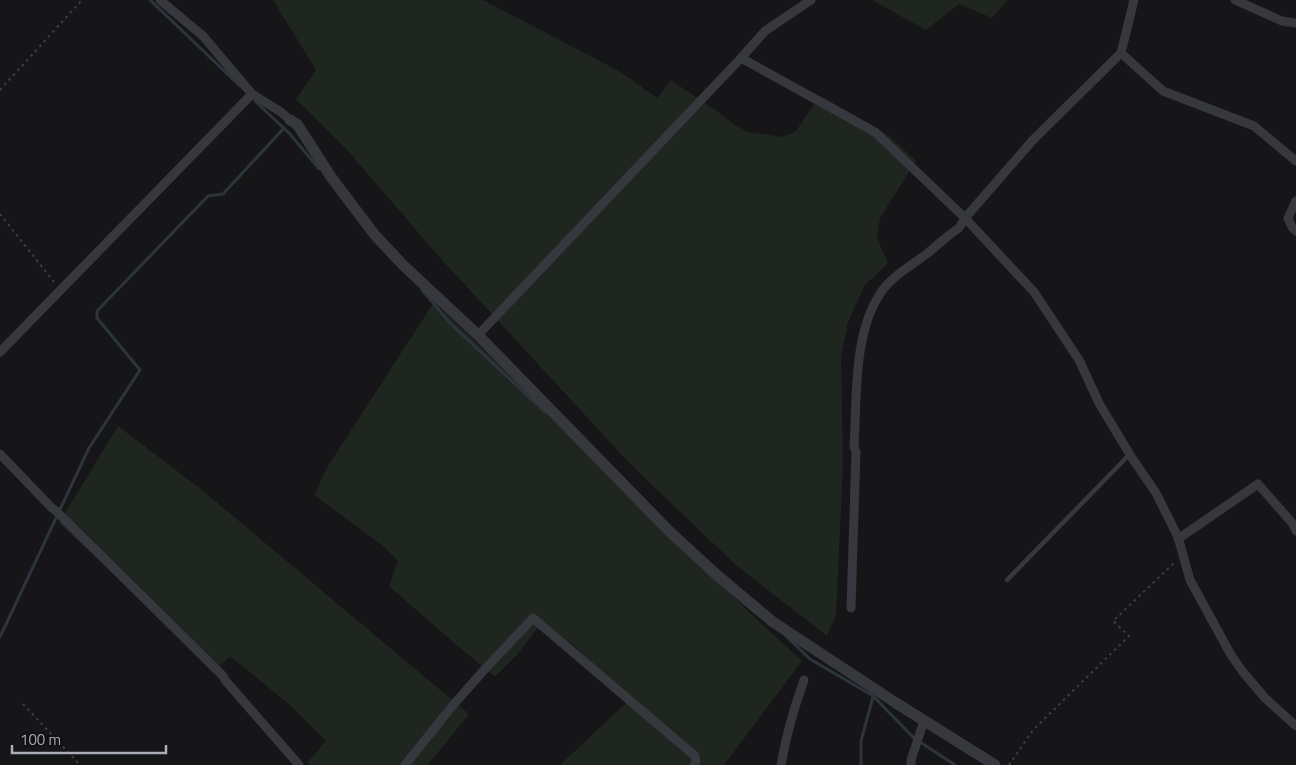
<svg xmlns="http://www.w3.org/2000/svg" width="1296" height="765" font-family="'Titillium Web',sans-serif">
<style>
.green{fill:#1e261f}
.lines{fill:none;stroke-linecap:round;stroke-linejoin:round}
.stream{stroke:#2c353c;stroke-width:3}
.path{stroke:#3d3f44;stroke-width:2;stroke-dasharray:2.5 4;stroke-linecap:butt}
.service{stroke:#37383d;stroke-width:4.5}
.minor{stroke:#37383d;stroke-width:9}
.tertiary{stroke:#37383d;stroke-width:11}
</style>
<rect width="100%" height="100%" fill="#161618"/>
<g class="green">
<path d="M273,0H483L619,71L657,98L671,80L718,112L735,125L748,132L783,137L796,131L815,103L824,98L889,136L916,161L880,218L877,238L888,263L865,285L848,322L841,357L843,464L836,615L827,636L737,566L633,467L443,261L347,150L296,99L316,70Z"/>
<path d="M872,0H1008L992,18L959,4L926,30Z"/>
<path d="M434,302L516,380L748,611L802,661L724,765H560L629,700L578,649L542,622L517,655L495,677L440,631L389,586L398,561L382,545L314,495L328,466Z"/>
<path d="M118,426L202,490L469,714L428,765H310L307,763L326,741L291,706L230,656L213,673L136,595L59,523Z"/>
</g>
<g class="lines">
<g class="stream">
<path d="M150,0L240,86"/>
<path d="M255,101L290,134L319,169"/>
<path d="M422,290L450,323L545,412"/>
<path d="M786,636L810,659L873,696L914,738L955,765"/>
<path d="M0,637L89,448L140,370L97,318V311L208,196L223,194L284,128"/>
<path d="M861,765V741L873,697"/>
</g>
<g class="path">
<path d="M0,90L82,0"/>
<path d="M0,214L54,282"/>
<path d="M23,704L80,765"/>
<path d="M1009,765L1033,730L1129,636L1113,621L1176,561"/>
</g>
<path class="service" d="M1007,580L1130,454"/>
<g class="minor">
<path d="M160,0L203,36L252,94L281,112L290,120"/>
<path d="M1235,0L1282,21L1296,23"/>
<path d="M1121,53L1163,91L1254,126L1296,161"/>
<path d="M741,58L875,132L965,218L1034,292L1079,360L1100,405L1132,458L1156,493L1178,537L1190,580L1231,655L1243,672L1265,698L1296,726"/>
<path d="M1296,201L1288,218L1292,227L1296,231"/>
<path d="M478,335L741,58L765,31L811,0"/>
<path d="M0,352L252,94"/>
<path d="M0,454L51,507L56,511L223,676L225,680L299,765"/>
<path d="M1178,539L1258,484L1293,524L1296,531"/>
<path d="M851,608L856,452L854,447C857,400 853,334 880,294C890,277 914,264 929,252C939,244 948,235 959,228L965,218L1033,140L1121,53L1134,0"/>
<path d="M405,765L454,704L485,669L533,618L695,756L696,761L694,765"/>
<path d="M781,765C786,736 794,708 804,680"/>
<path d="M911,765V760L924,721"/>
</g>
<path class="tertiary" d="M290,120L297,124L331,177L374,234L403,265L478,335L669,531L718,576L773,622L896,703L995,765"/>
</g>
<path d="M12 745v8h154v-8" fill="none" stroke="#a8adb8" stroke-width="2.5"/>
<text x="20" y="745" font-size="15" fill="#a8adb8" stroke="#111113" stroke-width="4" paint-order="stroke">100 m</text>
</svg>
